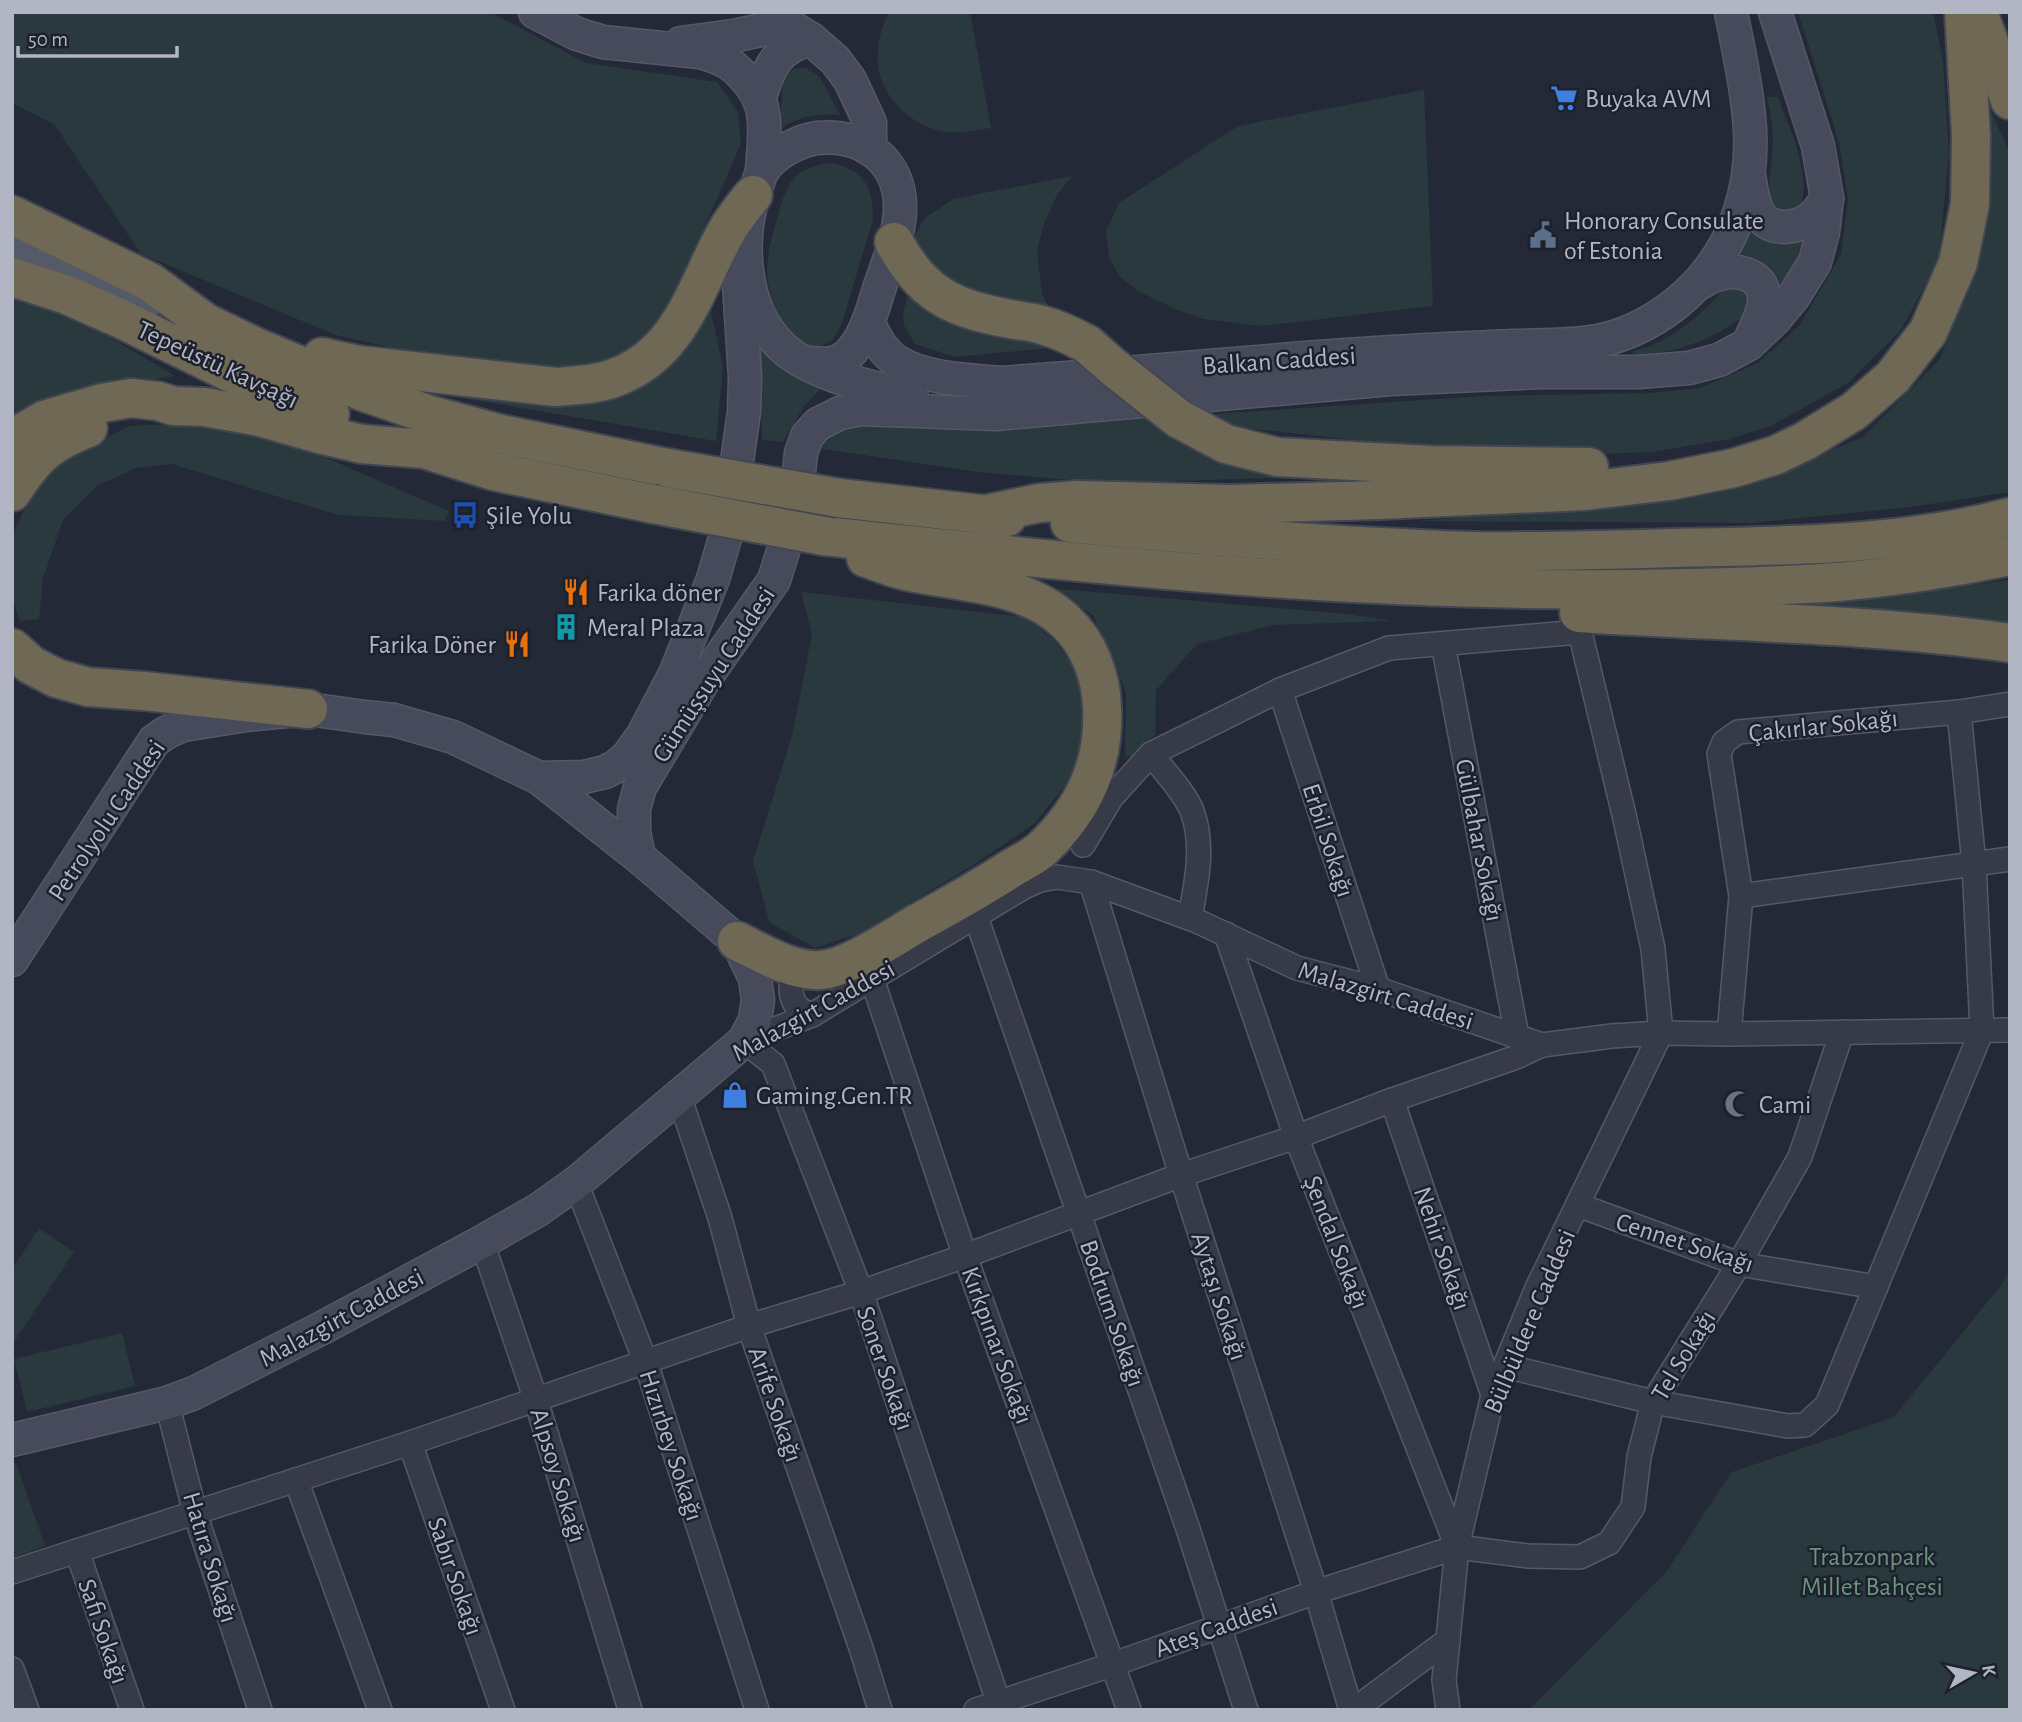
<svg xmlns="http://www.w3.org/2000/svg" width="2022" height="1722" font-family="'Alegreya Sans',sans-serif">
<style>
.green{fill:#2a393d}
.lines{fill:none;stroke-linecap:round;stroke-linejoin:round}
.street-casing{stroke:#555966;stroke-width:26}
.secondary-casing{stroke:#555966;stroke-width:35}
.primary-casing{stroke:#414551;stroke-width:38}
.highway-casing{stroke:#424653;stroke-width:42}
.street{stroke:#373b48;stroke-width:23}
.secondary{stroke:#464a5b;stroke-width:32}
.primary{stroke:#555a68;stroke-width:35}
.highway{stroke:#6e6855;stroke-width:38}
.highway-bridge-casing{stroke:#424653;stroke-width:42;stroke-linecap:butt}
.highway-bridge{stroke:#6e6855;stroke-width:38}
.labels{text-anchor:middle;stroke-width:5;stroke-linejoin:round;paint-order:stroke}
.poi-label{font-size:26px;fill:#b2b6c4;stroke:#1d212d;text-anchor:start}
.street-label{font-size:26px;fill:#b2b6c4;stroke:#1d212d}
.park-label{font-size:26px;fill:#6c937c;stroke:#1d212d}
</style>
<rect width="100%" height="100%" fill="#242938"/>
<g class="green">
<path d="M12,12H490L586,63L717,82L738,112L741,144L664,320L621,360L559,368L419,354L336,335L141,254L54,124L12,103Z"/>
<path d="M889,12H970L991,128C979,129 966,133 953,132C919,132 886,104 879,71C875,51 880,30 889,12Z"/>
<path d="M1798,12H1933L1943,61L1949,152L1939,259L1901,330L1848,383L1771,426L1729,439L1651,452L1553,456L1456,451L1226,426L1213,414L1481,396L1648,393L1700,388L1758,363L1800,325L1841,254L1848,200L1839,142Z"/>
<path d="M805,67L820,77L840,115C814,113 803,116 780,128L783,79C789,70 794,68 805,67Z"/>
<path d="M1424,90L1433,306L1261,326L1203,319L1175,309L1138,291L1120,277L1109,257L1106,231L1119,203L1238,126Z"/>
<path d="M1984,95L2010,154V492L1911,507L1751,523L1419,521L1669,500L1748,485L1863,437L1940,359L1974,273L1990,192Z"/>
<path d="M1767,97H1778C1790,131 1811,171 1801,207L1787,214L1771,209C1765,194 1773,160 1773,142C1773,127 1770,112 1767,97Z"/>
<path d="M830,163C863,168 874,188 873,219L842,323C838,331 834,340 826,344C795,360 771,305 768,282C765,260 771,240 777,219C786,185 792,168 830,163Z"/>
<path d="M1072,176L1057,195L1045,221L1037,250L1042,294L1054,319L964,295L915,253V235L925,218L953,199Z"/>
<path d="M1752,222C1773,237 1784,252 1808,232L1800,260L1778,295L1733,259Z"/>
<path d="M1726,287L1747,288L1751,310C1723,336 1672,356 1633,355V351C1662,345 1689,325 1710,304C1716,298 1720,292 1726,287Z"/>
<path d="M12,290L63,309L175,376L76,392L12,420Z"/>
<path d="M909,290L1060,347L955,357L915,344L904,325L903,313Z"/>
<path d="M708,298L723,367L716,441L433,393L570,394Z"/>
<path d="M762,348C778,367 798,379 821,389L804,406L783,442L762,440L760,350Z"/>
<path d="M1149,413L1305,477L1102,483L978,472L817,448L833,431L880,418Z"/>
<path d="M208,422L285,440L449,511L445,521L338,515L172,464L136,468L97,486L63,520L43,578L39,619L20,621L12,597V536L32,493L68,458L129,426Z"/>
<path d="M2010,580V623L1980,619L1785,608Z"/>
<path d="M1048,588L1346,614L1393,621L1273,625L1197,644L1156,690L1155,735L1133,756L1125,757L1126,692L1093,615Z"/>
<path d="M801,592L1024,617L1054,640L1079,674L1086,719L1072,777L1035,823L975,864L858,934L815,948L769,922L753,861L792,736L812,634Z"/>
<path d="M39,1228L74,1252L12,1345V1269Z"/>
<path d="M2010,1269V1710H1529L1666,1572L1732,1472L1894,1417L2002,1284Z"/>
<path d="M122,1333L135,1386L27,1412L14,1359Z"/>
<path d="M16,1463L45,1546L12,1558V1464Z"/>
</g>
<g class="lines">
<defs>
<g id="street">
<path d="M1443,644L1517,1036"/>
<path d="M1280,690L1378,989"/>
<path d="M1151,754C1164,771 1185,793 1192,811C1205,846 1196,884 1190,918"/>
<path d="M1083,845L1111,798L1151,754L1280,690L1389,648L1580,632L1625,819L1653,949L1661,1033L1537,1288L1493,1395L1457,1547L1444,1680L1448,1710"/>
<path d="M1091,882L1181,1175L1316,1592L1351,1710"/>
<path d="M1741,896L2010,859"/>
<path d="M976,917L1188,1529L1246,1710"/>
<path d="M1226,934L1296,1137L1457,1547"/>
<path d="M802,969L793,975C788,994 792,1009 812,1015"/>
<path d="M872,979L965,1256L1129,1710"/>
<path d="M1729,1034L1741,896L1719,754L1724,742L1738,732L1959,712L2010,704"/>
<path d="M744,1041L812,1015L1024,887L1040,880L1057,877L1091,882L1197,921L1297,968L1378,989L1542,1045"/>
<path d="M744,1041L773,1064L861,1292L1001,1710"/>
<path d="M679,1096L720,1218L749,1326L861,1648L880,1710"/>
<path d="M1392,1100L1493,1395"/>
<path d="M576,1183L646,1363L757,1710"/>
<path d="M1578,1205L1739,1264L1876,1287"/>
<path d="M482,1242L536,1400L630,1710"/>
<path d="M1505,1366L1653,1402L1788,1426L1805,1425L1827,1405L1982,1030L1974,864L1959,712"/>
<path d="M167,1403L195,1513L260,1710"/>
<path d="M410,1443L503,1710"/>
<path d="M296,1480L380,1710"/>
<path d="M77,1551L132,1710"/>
<path d="M12,1572L410,1443L749,1326L861,1292L965,1256L1181,1175L1296,1137L1392,1100L1514,1058L1542,1045L1612,1036L1661,1033L1729,1034L2010,1030"/>
<path d="M12,1669L27,1710"/>
<path d="M976,1710L1114,1664L1316,1592L1457,1547L1528,1556L1580,1557L1609,1543L1633,1507L1639,1457L1653,1402L1739,1264L1800,1157L1842,1032"/>
<path d="M1354,1710L1448,1640"/>
</g>
<g id="secondary">
<path d="M535,12L577,34L603,42L700,52C710,55 722,58 731,65C741,72 754,88 759,99C768,118 763,150 762,171"/>
<path d="M681,43L733,36L775,27L795,29L811,39L835,60L850,80L870,123V148"/>
<path d="M759,100C769,67 776,48 811,39"/>
<path d="M1749,175C1751,188 1753,207 1762,218C1775,232 1800,228 1813,216C1819,211 1823,204 1827,198"/>
<path d="M1696,285C1703,282 1709,277 1716,275C1735,268 1762,273 1764,296C1766,310 1756,326 1751,338"/>
<path d="M868,322C875,337 883,353 898,362C925,379 969,380 1001,383C1126,374 1251,361 1376,353C1422,350 1467,348 1513,346C1541,345 1570,346 1598,341C1630,335 1662,317 1686,295C1736,249 1756,184 1749,117C1746,82 1738,47 1731,12"/>
<path d="M808,363C822,364 836,366 848,355C867,336 873,307 881,283C889,260 899,235 900,211C902,161 863,133 817,138C810,139 803,141 797,144C783,150 772,157 763,170C760,175 758,183 756,189C738,237 742,307 780,345C810,375 872,387 912,397"/>
<path d="M539,778L584,777L605,772L615,767L628,756L643,735L675,674L713,579L727,531L744,412L745,377L739,284"/>
<path d="M639,857L634,832V809L640,787L704,680L774,580L795,513L801,453L807,436L818,424L840,413L861,409L996,414L1391,379L1539,372H1639L1689,368L1719,360L1749,344L1775,319L1794,296L1815,262L1823,232L1827,198L1818,146L1775,12"/>
<path d="M12,960L154,741L167,732L183,725L246,715L308,709L365,717L394,720L453,737L539,778L639,857L737,941L755,978L758,1000L755,1020L744,1041L576,1183L538,1210L482,1242L322,1328L194,1393L167,1403L12,1440"/>
</g>
<path id="primary" d="M12,248L69,266L147,300"/>
<g id="highway">
<path d="M1978,12L2010,100"/>
<path d="M12,215L150,282L206,323L258,348L361,391L427,414L501,434L668,468"/>
<path d="M894,242C921,292 950,308 1005,318C1017,321 1030,321 1042,325C1058,329 1072,336 1087,344"/>
<path d="M12,277L67,295L119,318L231,373L330,414"/>
<path d="M322,357L359,365L556,387C575,385 596,385 614,378C681,354 695,288 725,234C733,219 743,207 753,195"/>
<path d="M1179,419L1226,444L1277,457L1430,465L1589,467"/>
<path d="M12,439L44,420L102,403L131,398L158,401L174,406L204,407L260,417L319,434L362,444L424,449L493,471L653,504"/>
<path d="M12,492C35,456 49,443 88,428"/>
<path d="M839,498L1007,517"/>
<path d="M982,515L1039,503L1078,500L1230,504L1380,500L1585,491L1669,481L1734,468L1776,455L1805,441L1854,411L1893,377L1928,332L1958,263L1970,204L1971,135L1964,12"/>
<path d="M1070,523C1204,536 1338,547 1472,551C1539,552 1606,550 1673,548C1785,546 1901,546 2010,517"/>
<path d="M824,536C1093,565 1358,593 1629,589C1699,588 1769,587 1838,582C1896,577 1953,568 2010,556"/>
<path d="M1579,613C1722,622 1867,623 2010,643"/>
<path d="M12,648L31,665L56,678L88,687L144,691L308,709"/>
<path d="M737,941C762,953 792,972 821,970C848,968 892,938 916,924C949,906 981,888 1012,868C1022,862 1035,856 1043,848C1084,809 1105,764 1102,707C1101,676 1089,643 1065,621C1023,582 959,583 906,571C892,568 879,562 866,558"/>
</g>
</defs>
<use href="#street" class="street-casing"/>
<use href="#secondary" class="secondary-casing"/>
<use href="#primary" class="primary-casing"/>
<use href="#highway" class="highway-casing"/>
<use href="#street" class="street"/>
<use href="#secondary" class="secondary"/>
<use href="#primary" class="primary"/>
<use href="#highway" class="highway"/>
<defs>
<g id="highway-bridge">
<path d="M1087,344L1113,367L1179,419"/>
<path d="M668,468L839,498"/>
<path d="M653,504L824,536"/>
</g>
</defs>
<use href="#highway-bridge" class="highway-bridge-casing"/>
<use href="#highway-bridge" class="highway-bridge"/>
</g>
<defs>
<symbol id="supermarket-bare" viewBox="-9 -9 18 18"><path d="M-6-5.5h2.5l.6 2H6L4.5 2H-2.5L-4.4-4H-6ZM-1.5 3.2a1.3 1.3 0 1 0 .1 0ZM3 3.2a1.3 1.3 0 1 0 .1 0Z" fill="#3f7fe0" stroke="#1d212d" stroke-width="2.5" paint-order="stroke"/></symbol>
<symbol id="civic-bare" viewBox="-9 -9 18 18"><path d="M-.6-6.5H3V-4.5H.6V-3L4-1V1h2V6H-6V1h2V-1L-.6-3ZM-1.2 2.5V6h2.4V2.5Z" fill="#5c6f8a" stroke="#1d212d" stroke-width="2.5" paint-order="stroke"/></symbol>
<symbol id="bus-bare" viewBox="-9 -9 18 18"><path d="M-5-6H5V4H4V6H2V4H-2V6H-4V4H-5ZM-3.5-4V0h7V-4ZM-3.5 1.2v1.5H-2V1.2ZM2 1.2v1.5H3.5V1.2Z" fill="#1a4fb4" stroke="#1d212d" stroke-width="2.5" paint-order="stroke"/></symbol>
<symbol id="restaurant-bare" viewBox="-9 -9 18 18"><path d="M-5-6h1v4h1v-4h1v4h1v-4h1v5L-1.5 .5V6h-2V.5L-5-1ZM5-6V6H3V1.5H1.5Q1.5-4 5-6Z" fill="#e8710a" stroke="#1d212d" stroke-width="2.5" paint-order="stroke"/></symbol>
<symbol id="building-bare" viewBox="-9 -9 18 18"><path d="M-4-6H4V6H1V3H-1V6H-4ZM-2.5-4.3h1.7v1.8h-1.7ZM.8-4.3h1.7v1.8H.8ZM-2.5-1h1.7V.8h-1.7ZM.8-1h1.7V.8H.8Z" fill="#0f9aa8" stroke="#1d212d" stroke-width="2.5" paint-order="stroke"/></symbol>
<symbol id="shop-bare" viewBox="-9 -9 18 18"><path d="M-5-2.5h2.3a2.7 3.5 0 0 1 5.4 0H5L5.5 6h-11ZM-1.5-2.5h3a1.5 2.3 0 0 0-3 0Z" fill="#3f7fe0" stroke="#1d212d" stroke-width="2.5" paint-order="stroke"/></symbol>
<symbol id="mosque-bare" viewBox="-9 -9 18 18"><path d="M3.5-4.9A6 6 0 1 0 3.5 4.9A5 5 0 1 1 3.5-4.9Z" fill="#6b7280" stroke="#1d212d" stroke-width="2.5" paint-order="stroke"/></symbol>
</defs>
<g fill-rule="evenodd">
<use href="#supermarket-bare" x="1545" y="79" width="38" height="38"/>
<use href="#civic-bare" x="1524" y="216" width="38" height="38"/>
<use href="#bus-bare" x="446" y="496" width="38" height="38"/>
<use href="#restaurant-bare" x="557" y="573" width="38" height="38"/>
<use href="#building-bare" x="547" y="608" width="38" height="38"/>
<use href="#restaurant-bare" x="498" y="625" width="38" height="38"/>
<use href="#shop-bare" x="716" y="1076" width="38" height="38"/>
<use href="#mosque-bare" x="1719" y="1085" width="38" height="38"/>
</g>
<g class="labels">
<g class="poi-label">
<text x="1585" y="107">Buyaka AVM</text>
<text x="1564" y="229">Honorary Consulate<tspan x="1564" dy="30">of Estonia</tspan></text>
<text x="486" y="524">Şile Yolu</text>
<text x="597" y="601">Farika döner</text>
<text x="587" y="636">Meral Plaza</text>
<text x="496" y="653" text-anchor="end">Farika Döner</text>
<text x="756" y="1104">Gaming.Gen.TR</text>
<text x="1759" y="1113">Cami</text>
</g>
<g class="street-label">
<text transform="translate(1279 360) rotate(-4)" y="9">Balkan Caddesi</text>
<text transform="translate(218 364) rotate(25)" y="9">Tepeüstü Kavşağı</text>
<text transform="translate(713 674) rotate(-57)" y="9">Gümüşsuyu Caddesi</text>
<text transform="translate(1823 725) rotate(-6)" y="9">Çakırlar Sokağı</text>
<text transform="translate(106 820) rotate(-56)" y="9">Petrolyolu Caddesi</text>
<text transform="translate(1329 840) rotate(72)" y="9">Erbil Sokağı</text>
<text transform="translate(1480 840) rotate(79)" y="9">Gülbahar Sokağı</text>
<text transform="translate(1386 995) rotate(17)" y="9">Malazgirt Caddesi</text>
<text transform="translate(813 1010) rotate(-29)" y="9">Malazgirt Caddesi</text>
<text transform="translate(1337 1242) rotate(69)" y="9">Şendal Sokağı</text>
<text transform="translate(1685 1242) rotate(18)" y="9">Cennet Sokağı</text>
<text transform="translate(1443 1248) rotate(71)" y="9">Nehir Sokağı</text>
<text transform="translate(1220 1296) rotate(72)" y="9">Aytaşı Sokağı</text>
<text transform="translate(1113 1313) rotate(71)" y="9">Bodrum Sokağı</text>
<text transform="translate(341 1317) rotate(-28)" y="9">Malazgirt Caddesi</text>
<text transform="translate(1529 1321) rotate(-67)" y="9">Bülbüldere Caddesi</text>
<text transform="translate(998 1345) rotate(70)" y="9">Kırkpınar Sokağı</text>
<text transform="translate(1683 1355) rotate(-59)" y="9">Tel Sokağı</text>
<text transform="translate(886 1368) rotate(71)" y="9">Soner Sokağı</text>
<text transform="translate(776 1404) rotate(71)" y="9">Arife Sokağı</text>
<text transform="translate(672 1445) rotate(72)" y="9">Hızırbey Sokağı</text>
<text transform="translate(559 1475) rotate(73)" y="9">Alpsoy Sokağı</text>
<text transform="translate(211 1557) rotate(73)" y="9">Hatıra Sokağı</text>
<text transform="translate(456 1576) rotate(71)" y="9">Sabır Sokağı</text>
<text transform="translate(1216 1627) rotate(-20)" y="9">Ateş Caddesi</text>
<text transform="translate(104 1631) rotate(71)" y="9">Safi Sokağı</text>
</g>
<g class="park-label">
<text x="1872" y="1565">Trabzonpark<tspan x="1872" dy="30">Millet Bahçesi</tspan></text>
</g>
</g>
<rect width="2022" height="1722" fill="none" stroke="#b2b6c4" stroke-width="28"/>
<g transform="translate(1973 1673) rotate(81)" stroke="#1d212d" stroke-width="5" paint-order="stroke">
<path d="M0-5L12 26L0 18L-12 26Z" fill="#b2b6c4"/>
<text y="-10" font-size="19" font-weight="bold" text-anchor="middle" fill="#b2b6c4">K</text>
</g>
<path d="M18 46v10h159v-10" fill="none" stroke="#b2b6c4" stroke-width="3.5"/>
<text x="28" y="46" font-size="21" fill="#b2b6c4" stroke="#1d212d" stroke-width="5" paint-order="stroke">50 m</text>
</svg>
